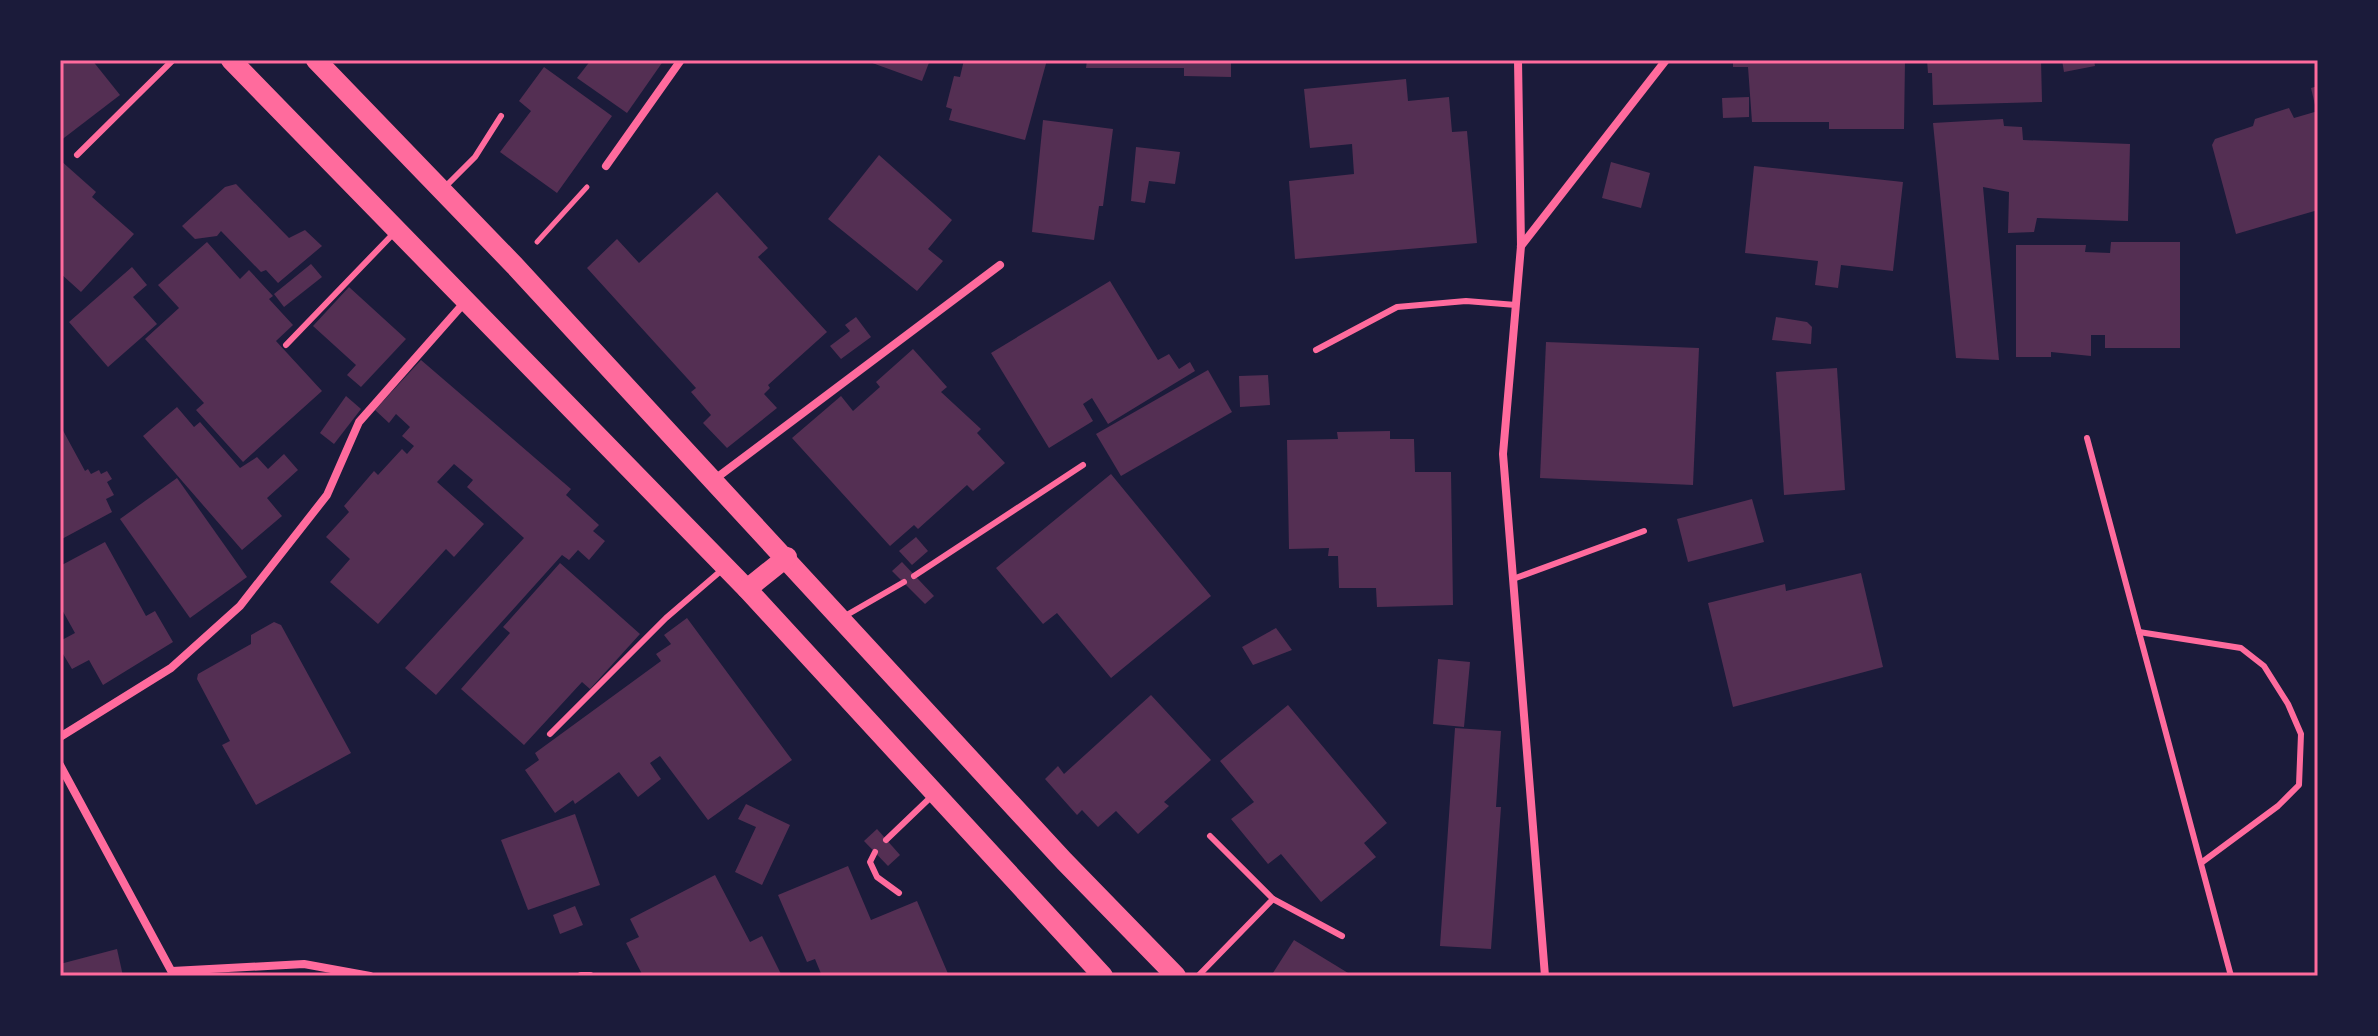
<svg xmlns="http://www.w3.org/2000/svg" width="2378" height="1036" font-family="Mulish,sans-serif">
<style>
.building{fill:#542f53}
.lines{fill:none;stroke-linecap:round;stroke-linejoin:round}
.path{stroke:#ff6b9d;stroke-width:5}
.service{stroke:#ff6b9d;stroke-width:6}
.minor{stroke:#ff6b9d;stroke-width:8}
.primary{stroke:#ff6b9d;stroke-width:20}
.neatline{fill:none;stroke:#ff6b9d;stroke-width:3}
</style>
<rect width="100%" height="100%" fill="#1b1b3a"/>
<g class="building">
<path d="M60,60H92L120,95L60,141Z"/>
<path d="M591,60H664L627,113L577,78Z"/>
<path d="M864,60H930L922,81Z"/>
<path d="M964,60H1047L1025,140L949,120L952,109L946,107L954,76L960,77Z"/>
<path d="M1087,60H1231V77L1184,76V68H1086Z"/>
<path d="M1733,60H1905L1904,129H1829V122H1752L1748,67H1733Z"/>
<path d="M1927,60H2041L2042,102L1933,105L1932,73H1928Z"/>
<path d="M2062,60H2094L2095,66L2064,72Z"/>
<path d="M544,67L612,116L557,193L500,152L531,111L519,101Z"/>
<path d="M1406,79L1408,101L1449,97L1452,132L1467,131L1477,243L1295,259L1289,181L1354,174L1352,144L1310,148L1304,89Z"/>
<path d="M2318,86V104L2315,105L2311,88Z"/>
<path d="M1749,97V117L1723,118L1722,98Z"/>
<path d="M2289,108L2294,118L2318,111V210L2236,234L2212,145L2215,139L2253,126L2255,119Z"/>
<path d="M2003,119L2004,126L2022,127L2023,140L2130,144L2128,221L2037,218L2034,232L2008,233L2009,192L1983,187L1999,360L1956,358L1933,123Z"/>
<path d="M1043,120L1113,129L1103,206H1099L1094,240L1032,232Z"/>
<path d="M1136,147L1180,152L1175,184L1149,181L1145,203L1131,201Z"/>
<path d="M879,155L952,220L928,249L943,261L917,291L828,219Z"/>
<path d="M60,160L96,192L92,197L134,234L81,292L60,273Z"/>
<path d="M1611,162L1650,173L1641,208L1602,198Z"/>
<path d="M1754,166L1903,182L1893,271L1841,265L1838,288L1815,285L1818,261L1745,253Z"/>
<path d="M236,184L289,238L305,230L322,246L278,283L266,270L261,272L221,231L217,236L195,239L182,226L225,187Z"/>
<path d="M717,192L768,248L758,257L827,332L768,385L770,388L764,394L777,408L727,448L703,423L711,415L691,392L696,388L587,268L617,239L639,263Z"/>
<path d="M207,242L240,279L249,270L273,296L269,299L293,325L276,341L322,391L243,462L196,410L204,403L145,339L179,308L158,285Z"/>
<path d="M2111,242H2180V348H2105V335H2091V356L2051,352V357H2016V245H2086L2085,252L2110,253Z"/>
<path d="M311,264L322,277L284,307L274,294Z"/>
<path d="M132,267L147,285L133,297L157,324L108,367L69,322Z"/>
<path d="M1110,281L1158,360L1169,354L1179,369L1190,362L1195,371L1108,424L1092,398L1083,404L1093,421L1049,448L991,353Z"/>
<path d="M349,287L406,339L361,387L347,375L356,365L313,326Z"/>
<path d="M856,317L871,337L841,359L830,346L850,331L845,325Z"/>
<path d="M1776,317L1807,322L1812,327L1811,344L1772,340Z"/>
<path d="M1546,342L1699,348L1693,485L1540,478Z"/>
<path d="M913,349L947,387L941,392L981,429L977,433L1005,463L973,491L967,485L918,529L914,525L890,546L792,438L841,396L853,411L880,387L876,382Z"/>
<path d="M421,360L571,489L566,495L599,525L593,531L605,541L589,560L578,550L569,560L562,555L436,695L405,668L524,538L467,487L473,480L454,464L437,482L484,524L454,557L446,549L378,624L330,582L350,559L326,537L349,512L344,506L374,471L378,475L402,449L407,454L414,446L402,436L410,427L396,414L389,423L375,410Z"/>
<path d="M1837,368L1845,490L1784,495L1776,372Z"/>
<path d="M1208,370L1232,412L1121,476L1096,434Z"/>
<path d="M1268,375L1270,405L1240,407L1239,376Z"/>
<path d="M346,396L361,409L334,444L320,433Z"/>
<path d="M177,407L194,427L200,422L240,468L257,457L268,469L284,454L298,470L267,498L282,516L242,550L143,436Z"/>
<path d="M60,425L85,471L88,469L91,474L99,470L101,474L107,471L112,479L107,482L114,495L106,499L112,512L60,540Z"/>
<path d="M1390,431V439H1414L1415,472H1451L1453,605L1377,607L1376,588H1339L1338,556H1328L1329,548L1289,549L1287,440L1338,439L1337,432Z"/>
<path d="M1111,474L1211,596L1111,678L1057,613L1043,624L996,568Z"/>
<path d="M177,478L247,577L190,618L120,519Z"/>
<path d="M1752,499L1764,542L1688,562L1677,519Z"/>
<path d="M916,537L928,551L912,565L899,551Z"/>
<path d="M105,542L146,616L155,611L173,642L103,685L89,660L72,669L60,649V641L75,633L60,606V566Z"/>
<path d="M902,562L934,596L925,604L892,571Z"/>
<path d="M560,563L640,634L590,689L582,682L524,745L461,689L510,633L503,627Z"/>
<path d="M1861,573L1883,667L1733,707L1708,603L1785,584L1786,591Z"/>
<path d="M687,618L792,760L708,820L660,756L650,763L661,779L638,797L619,772L575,804L573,800L555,813L525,770L539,760L535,753L661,661L656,654L671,644L664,635Z"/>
<path d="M274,622L281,625L351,753L256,805L222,745L230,741L197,679L198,674L251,644V635Z"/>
<path d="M1276,628L1292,650L1253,665L1242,647Z"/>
<path d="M1438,659L1470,662L1464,727L1433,724Z"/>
<path d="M1151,695L1211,760L1164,802L1169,806L1138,834L1116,811L1098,827L1082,810L1077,815L1045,779L1058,766L1064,774Z"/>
<path d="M1288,705L1387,823L1364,843L1376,857L1321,902L1281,854L1268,864L1231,819L1254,802L1220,761Z"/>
<path d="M1455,728L1501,731L1496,807H1501L1491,949L1440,946Z"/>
<path d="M746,804L790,825L762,885L735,872L756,827L738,819Z"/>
<path d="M575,814L600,885L528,910L501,840Z"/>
<path d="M877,829L900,855L888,866L864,841Z"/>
<path d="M848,866L871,920L917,901L949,976H822L815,959L807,962L778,895Z"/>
<path d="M715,875L750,942L762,936L782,976H643L626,943L639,937L630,919Z"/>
<path d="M575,906L583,925L560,934L553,915Z"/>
<path d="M1294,940L1353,976H1271Z"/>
<path d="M117,949L123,976H60V964Z"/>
</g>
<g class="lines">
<path class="path" d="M537,242L587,187"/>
<g class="service">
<path d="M77,155L173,60"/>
<path d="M444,188L475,157L501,116"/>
<path d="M286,345L394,233"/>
<path d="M1316,350L1397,307L1466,301L1516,305"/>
<path d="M2087,438L2231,976"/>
<path d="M914,576L1083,465"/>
<path d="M1513,579L1644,531"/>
<path d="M845,616L904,582"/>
<path d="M2139,632L2241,648L2264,666L2288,704L2301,734L2299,785L2278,806L2201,863"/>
<path d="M550,734L666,618L723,569"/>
<path d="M886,840L933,795"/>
<path d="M875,852L870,862L877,877L899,893"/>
<path d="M1273,899L1342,936"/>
<path d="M1198,976L1273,899L1210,836"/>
</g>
<g class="minor">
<path d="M1518,60L1521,246L1503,454L1545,976"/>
<path d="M606,166L681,60"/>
<path d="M1521,246L1666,60"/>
<path d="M715,479L1000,265"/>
<path d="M60,737L171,668L240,606L327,495L359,422L464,303"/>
<path d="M60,765L174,976"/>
<path d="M172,971L304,964L370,976"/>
<path d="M581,976H590"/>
</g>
<g class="primary">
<path d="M231,60L747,589L1103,976"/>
<path d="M316,60L515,266L1064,861L1176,976"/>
<path d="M747,589L787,557"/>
</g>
</g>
<rect width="2378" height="1036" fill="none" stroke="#1b1b3a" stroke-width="124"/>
<rect x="62" y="62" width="2254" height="912" class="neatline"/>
</svg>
